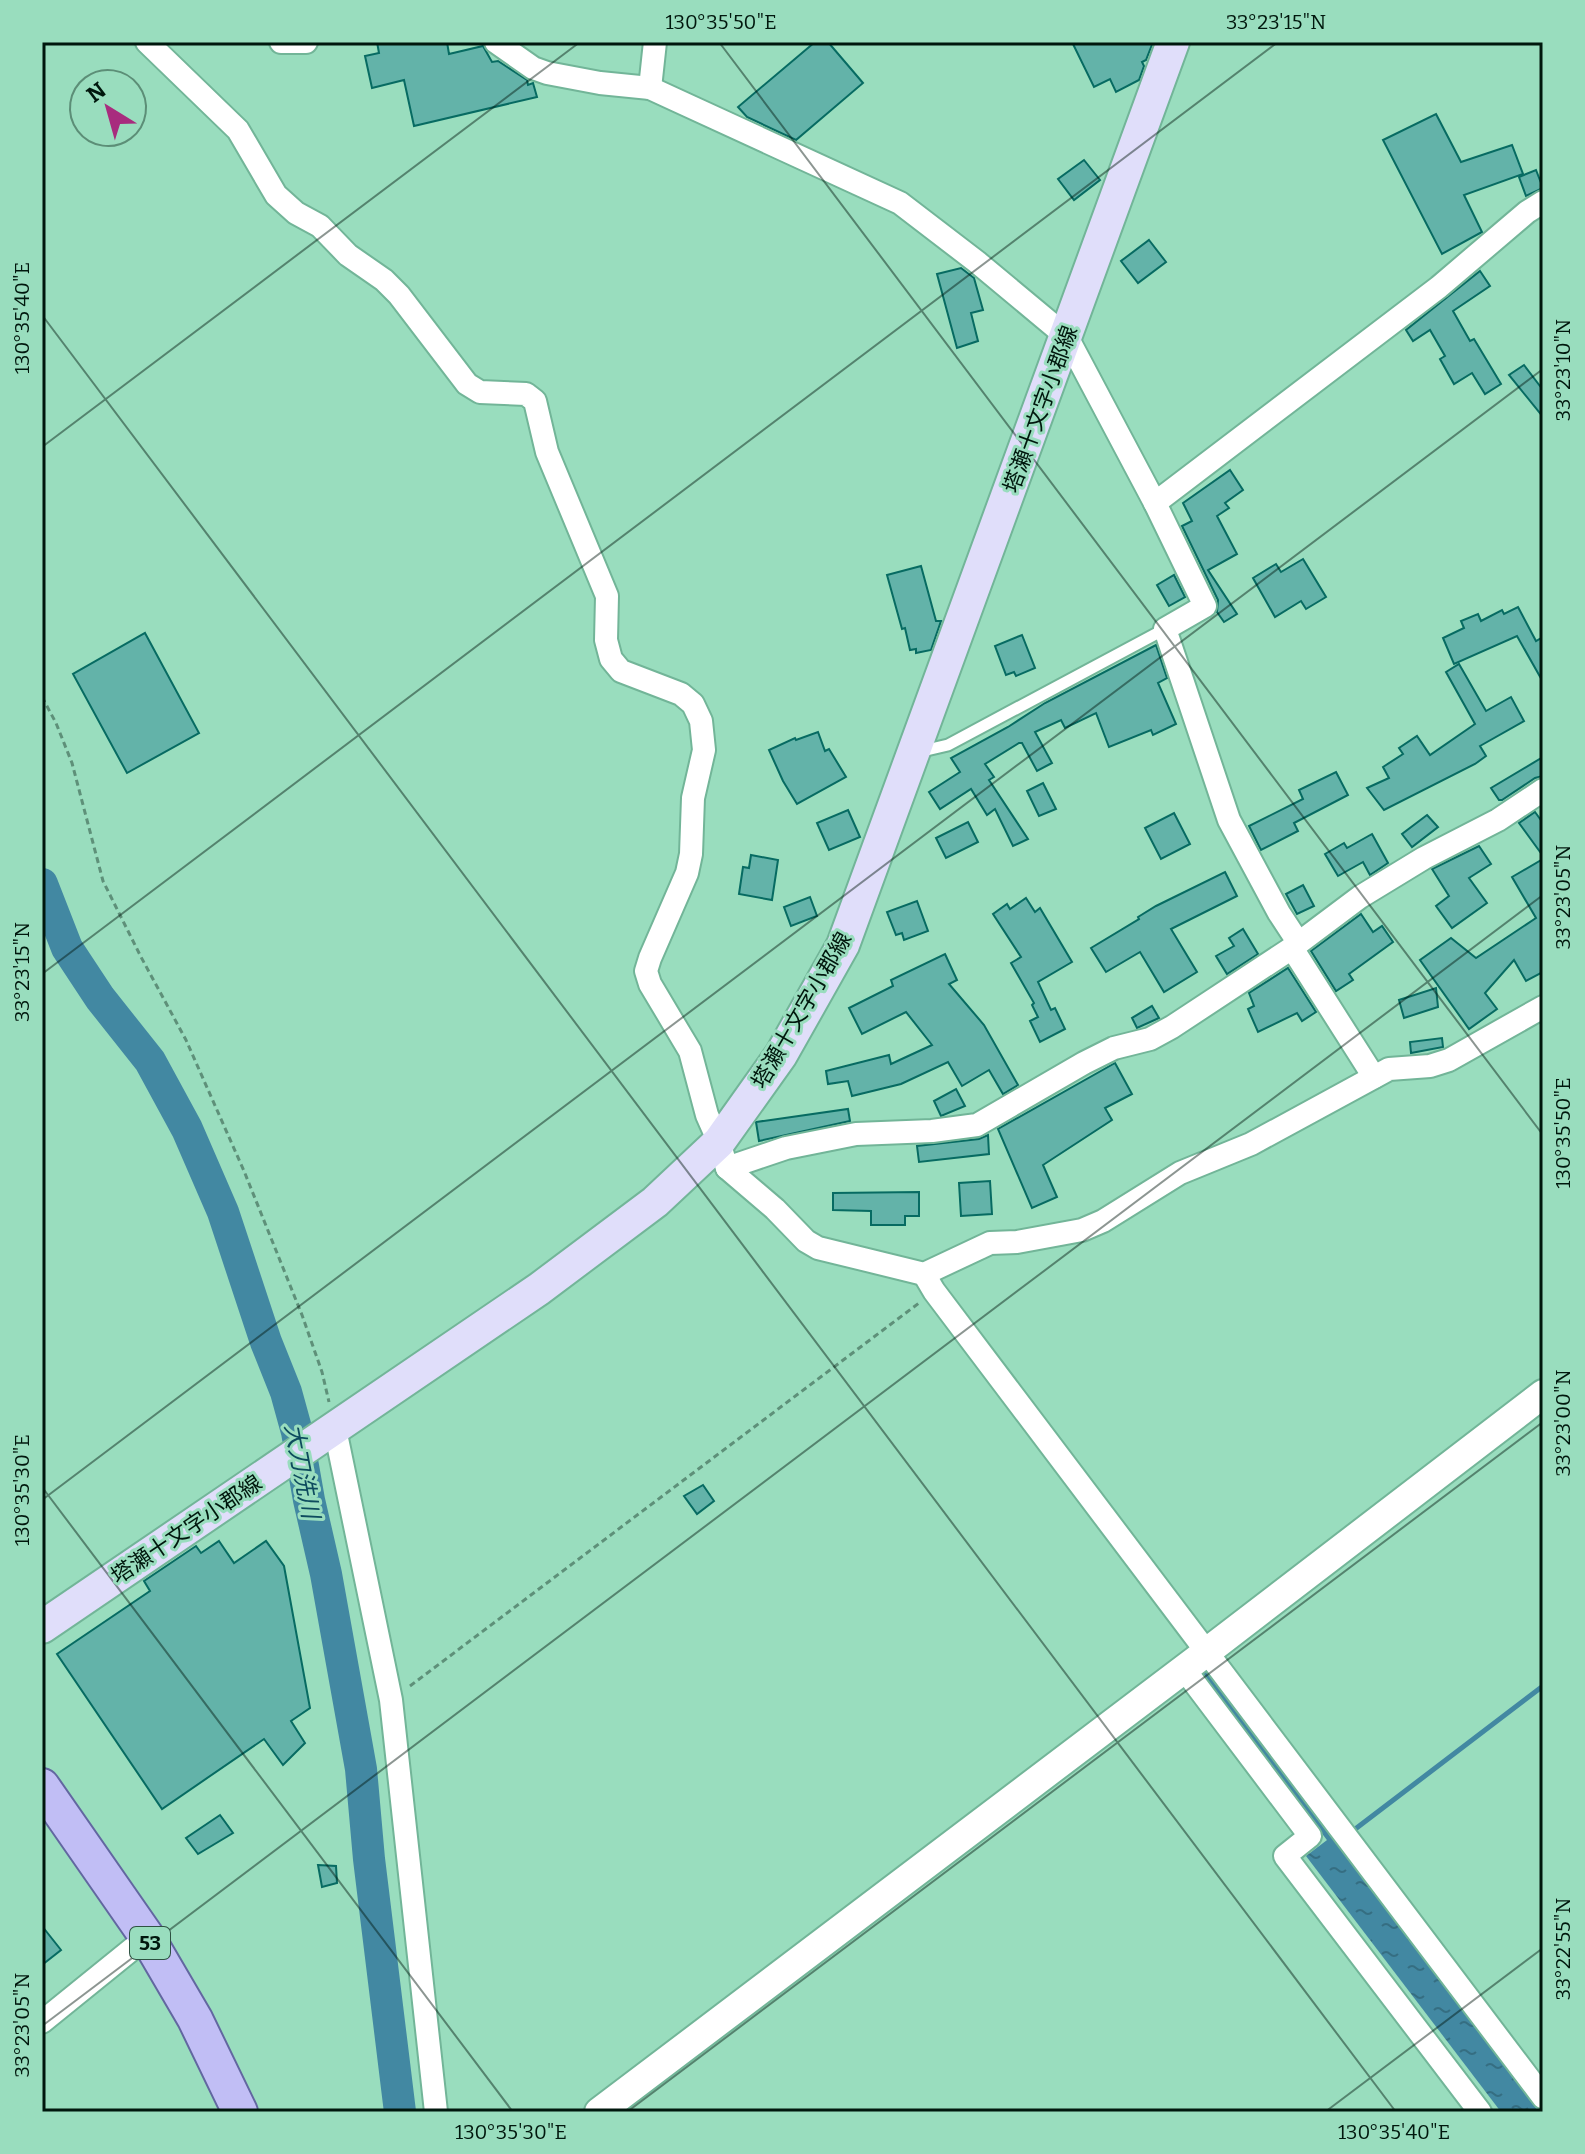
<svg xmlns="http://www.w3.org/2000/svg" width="1585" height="2154" font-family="Bitter,'Noto Sans JP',serif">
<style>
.water{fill:url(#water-ripples)}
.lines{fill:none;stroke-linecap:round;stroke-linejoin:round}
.stream{stroke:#4288a2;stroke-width:5}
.river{stroke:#4288a2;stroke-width:32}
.building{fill:#63b3a9;stroke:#076b62;stroke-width:2}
.service-casing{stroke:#72b598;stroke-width:15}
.minor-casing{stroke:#72b598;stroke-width:26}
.tertiary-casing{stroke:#72b598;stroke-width:32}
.secondary-casing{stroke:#72b598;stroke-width:36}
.primary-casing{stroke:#6267a0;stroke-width:38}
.path{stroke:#5e9079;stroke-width:3;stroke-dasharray:6 4;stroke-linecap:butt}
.service{stroke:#fff;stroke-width:11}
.minor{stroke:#fff;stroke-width:22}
.tertiary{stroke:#fff;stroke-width:28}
.secondary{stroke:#e0defa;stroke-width:32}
.primary{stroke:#c1bef5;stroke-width:34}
.ticks{fill:none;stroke:#00170d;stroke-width:2;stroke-opacity:0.45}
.labels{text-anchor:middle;stroke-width:6;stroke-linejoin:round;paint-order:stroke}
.shield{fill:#99ddbe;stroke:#2e5242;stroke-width:2}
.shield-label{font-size:20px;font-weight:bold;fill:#00170d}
.street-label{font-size:22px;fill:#00170d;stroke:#99ddbe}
.water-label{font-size:24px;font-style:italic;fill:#0e4b5e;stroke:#99ddbe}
.neatline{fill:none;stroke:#00170d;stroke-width:3}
.ticks-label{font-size:20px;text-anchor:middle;fill:#00170d}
</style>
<defs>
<pattern id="water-ripples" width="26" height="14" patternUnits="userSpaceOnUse" patternTransform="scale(2)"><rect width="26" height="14" fill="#4288a2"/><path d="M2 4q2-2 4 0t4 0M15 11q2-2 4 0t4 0" fill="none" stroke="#356e82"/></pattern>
</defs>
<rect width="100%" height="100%" fill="#99ddbe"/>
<path class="water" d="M1331,1837L1343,1851L1539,2112H1501L1306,1856Z"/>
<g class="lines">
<g class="stream">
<path d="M1204,1672L1333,1844"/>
<path d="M1350,1833L1543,1686"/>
</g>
<path class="river" d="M42,884L67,948L100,998L150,1061L187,1129L223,1212L266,1342L286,1392L297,1432L309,1500L326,1574L361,1769L369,1859L400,2112"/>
</g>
<g class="building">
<path d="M377,42H447L449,54L483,46L492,62L498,61L527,80L528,85L533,83L537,97L414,126L404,80L372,88L365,56L379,53Z"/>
<path d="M815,42H828L863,83L796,140L747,117L738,107Z"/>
<path d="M1072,42H1153L1146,60L1142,62L1144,66L1139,80L1116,92L1110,79L1094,87Z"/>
<path d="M1436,114L1461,162L1512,145L1523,174L1464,195L1482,232L1442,254L1383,140Z"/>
<path d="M1084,160L1100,180L1074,200L1058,179Z"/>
<path d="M1536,170L1543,188L1526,196L1519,177Z"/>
<path d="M1149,240L1166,262L1138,283L1121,261Z"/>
<path d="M961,268L974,278L983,310L971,313L978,341L957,348L937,274Z"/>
<path d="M1480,271L1490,286L1453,311L1470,341L1474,339L1501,384L1485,394L1472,373L1454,384L1440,359L1445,356L1430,330L1413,341L1406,330Z"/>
<path d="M1524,365L1543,390V417L1509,375Z"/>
<path d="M1230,470L1243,490L1225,503L1229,508L1217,516L1237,554L1208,570L1237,614L1224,622L1217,612L1218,600L1182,526L1192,521L1183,503Z"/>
<path d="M1303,559L1326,597L1306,609L1301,601L1275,617L1253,578L1276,564L1281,572Z"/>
<path d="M921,566L936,621H941L931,650L916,653V649L910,650L905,628L902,629L887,575Z"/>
<path d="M1174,575L1185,597L1169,606L1157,585Z"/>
<path d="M1518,607L1536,641L1543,637V682L1517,636L1454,664L1443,638L1464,628L1461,621L1478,614L1481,621L1502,610L1504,614Z"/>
<path d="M145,633L199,733L127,773L73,674Z"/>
<path d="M1022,635L1035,668L1016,676L1014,672L1006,675L995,646Z"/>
<path d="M1156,645L1167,678L1158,683L1176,724L1153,735L1151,730L1109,747L1096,713L1065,728L1061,720L1035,732L1052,763L1037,771L1022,743H1019L985,764L994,777L989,780L1028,839L1013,846L995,809L987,815L971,789L940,809L929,792L960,772L951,758L1008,727L1045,703Z"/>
<path d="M1459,664L1486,711L1511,697L1524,721L1480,746L1486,756L1475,764L1384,810L1367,788L1389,778L1383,767L1403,754L1399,748L1417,736L1430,755L1475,724L1446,672Z"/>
<path d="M818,732L825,751L829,749L846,777L797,804L783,781L769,750L795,738L796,740Z"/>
<path d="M1543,757V776L1535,778L1502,800H1499L1491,788Z"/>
<path d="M1336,772L1348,795L1294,823L1298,831L1261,850L1249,826L1303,799L1299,790Z"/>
<path d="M1043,783L1056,809L1039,816L1027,791Z"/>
<path d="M848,810L860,837L829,850L817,823Z"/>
<path d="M1535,812L1543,823V856L1519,823Z"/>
<path d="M1174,813L1190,844L1161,859L1145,828Z"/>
<path d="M1427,815L1438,827L1412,847L1402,834Z"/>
<path d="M968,822L978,842L946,858L936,838Z"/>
<path d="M1372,834L1388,863L1370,875L1363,862L1338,876L1325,854L1344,843L1347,848Z"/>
<path d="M1479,846L1491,864L1469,878L1487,903L1452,928L1436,906L1449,896L1432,869Z"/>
<path d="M751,855L778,860L772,900L739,894L743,867L749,868Z"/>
<path d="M1543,859V972L1526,981L1514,960L1485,993L1497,1009L1469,1029L1420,960L1451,938L1476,958L1536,918L1512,877Z"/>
<path d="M1225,872L1237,896L1171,929L1197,972L1164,992L1140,952L1106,972L1091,948L1139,919L1138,917L1156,906Z"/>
<path d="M1303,885L1314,906L1297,914L1286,894Z"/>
<path d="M810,897L817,916L791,926L784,907Z"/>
<path d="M1026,898L1035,912L1040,908L1072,962L1038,982L1051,1010L1055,1008L1065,1029L1040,1042L1030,1021L1038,1017L1032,1005L1034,1003L1011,963L1021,957L993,914L1007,904L1010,909Z"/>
<path d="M917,901L928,931L904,940L902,933L896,935L887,912Z"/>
<path d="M1361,914L1373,932L1382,926L1393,942L1349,974L1353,980L1336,991L1311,951Z"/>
<path d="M1243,929L1258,954L1227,974L1216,956L1234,946L1229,938Z"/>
<path d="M945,954L957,980L949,984L984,1025L1018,1085L1003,1094L989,1070L962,1086L948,1062L901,1084L852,1096L848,1081L828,1084L826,1071L889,1055L891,1064L932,1045L906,1012L862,1034L849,1008L893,986L891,980Z"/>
<path d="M1288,968L1316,1012L1302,1021L1297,1013L1258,1032L1248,1009L1254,1006L1249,993Z"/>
<path d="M1436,988L1438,1007L1404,1018L1399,1000Z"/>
<path d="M1152,1006L1159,1018L1137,1028L1132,1018Z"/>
<path d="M1442,1038L1443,1047L1411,1053L1410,1042Z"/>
<path d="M1115,1063L1132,1094L1105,1108L1112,1120L1043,1165L1057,1197L1032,1208L998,1129Z"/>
<path d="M956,1089L965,1106L941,1116L934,1101Z"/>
<path d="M848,1109L850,1121L759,1141L756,1122Z"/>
<path d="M988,1135L989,1154L919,1162L917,1146L979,1139Z"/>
<path d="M990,1181L992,1214L961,1216L959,1183Z"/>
<path d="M919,1192V1216H905V1225H871V1211L833,1210V1193Z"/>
<path d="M703,1485L714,1501L697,1514L684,1496Z"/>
<path d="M219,1541L234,1563L266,1541L284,1566L310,1708L291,1721L305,1743L283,1765L264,1739L162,1809L57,1654L150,1591L144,1581L196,1546L201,1553Z"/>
<path d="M220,1815L233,1833L198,1854L186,1838Z"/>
<path d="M318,1865L336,1866L337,1883L322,1887Z"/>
<path d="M42,1926L61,1950L42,1965Z"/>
</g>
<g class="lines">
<defs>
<path id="service" d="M918,752L948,745L1165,629"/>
<g id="minor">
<path d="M147,42L238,130L276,195L296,213L320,226L348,255L384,280L399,295L467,384L480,392L526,394L535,401L547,452L607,596L606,640L611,659L621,671L681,694L693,704L701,721L704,750L693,798L691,854L687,873L650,958L646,971L650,984L690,1051L707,1115L719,1142L727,1168L775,1209L806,1241L818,1248L924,1274L990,1243L1017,1242L1082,1230L1103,1221L1180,1173L1251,1144L1389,1069L1430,1066L1449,1060L1543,1007"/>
<path d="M281,42H306"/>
<path d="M496,42L533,68L547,73L600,83L650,88L676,100L900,203L977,262L1067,337L1155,503L1205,606L1165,629L1229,820L1279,913L1298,942"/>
<path d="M650,88L655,42"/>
<path d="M1155,503L1439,287L1527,212L1543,202"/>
<path d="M1292,948L1374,1077"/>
<path d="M727,1168L786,1148L856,1134L932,1131L977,1125L1084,1063L1114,1048L1150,1039L1172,1027L1292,948L1360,897L1424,858L1498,820L1543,790"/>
<path d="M924,1274L934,1291L1543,2097"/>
<path d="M335,1429L391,1700L436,2112"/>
<path d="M1184,1669L1310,1836L1285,1856L1480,2112"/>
<path d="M42,2022L147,1937"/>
</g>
<path id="tertiary" d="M599,2112L1208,1651L1543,1394"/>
<path id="secondary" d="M42,1627L539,1289L655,1202L719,1142L781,1055L843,945L1173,42"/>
<path id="primary" d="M42,1786L147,1937L195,2019L240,2112"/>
</defs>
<use href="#service" class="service-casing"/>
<use href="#minor" class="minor-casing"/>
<use href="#tertiary" class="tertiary-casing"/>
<use href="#secondary" class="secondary-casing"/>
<use href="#primary" class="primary-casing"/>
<g class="path">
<path d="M42,697L56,723L72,763L103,881L141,957L186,1040L244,1171L302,1315L322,1372L329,1402"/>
<path d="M410,1686L919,1303"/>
</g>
<use href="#service" class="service"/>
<use href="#minor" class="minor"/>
<use href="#tertiary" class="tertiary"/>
<use href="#secondary" class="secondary"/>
<use href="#primary" class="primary"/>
</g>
<path class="ticks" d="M719,42L1543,1135M42,315L1396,2112M42,447L580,42M42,974L1278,42M42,1487L513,2112M42,1500L1543,369M42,2026L1543,895M627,2112L1543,1422M1325,2112L1543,1948"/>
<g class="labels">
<rect class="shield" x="130" y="1927" width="40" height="32" rx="6"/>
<g class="shield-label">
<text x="150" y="1950">53</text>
</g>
<g class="street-label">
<text transform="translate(1040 409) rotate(-70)" y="8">塔瀬十文字小郡線</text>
<text transform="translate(801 1010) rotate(-60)" y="8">塔瀬十文字小郡線</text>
<text transform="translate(186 1529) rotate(-34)" y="8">塔瀬十文字小郡線</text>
</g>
<g class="water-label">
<text transform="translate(302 1471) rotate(79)" y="8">大刀洗川</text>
</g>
</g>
<rect width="1585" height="2154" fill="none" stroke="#99ddbe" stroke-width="88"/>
<g transform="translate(108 108) rotate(323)"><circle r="38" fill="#99ddbe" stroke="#5c8e77" stroke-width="2"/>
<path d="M0-6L14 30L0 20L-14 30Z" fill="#a82c7e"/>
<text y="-12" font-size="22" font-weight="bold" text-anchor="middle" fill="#00170d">N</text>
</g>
<rect x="44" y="44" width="1497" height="2066" class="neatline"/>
<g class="ticks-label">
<text x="721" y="29">130°35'50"E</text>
<text x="1276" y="29">33°23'15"N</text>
<text transform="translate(22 318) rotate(-90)" y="7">130°35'40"E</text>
<text transform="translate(1563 370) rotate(-90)" y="7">33°23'10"N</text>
<text transform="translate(1563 897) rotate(-90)" y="7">33°23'05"N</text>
<text transform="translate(22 972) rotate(-90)" y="7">33°23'15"N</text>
<text transform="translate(1563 1133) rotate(-90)" y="7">130°35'50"E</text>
<text transform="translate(1563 1423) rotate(-90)" y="7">33°23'00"N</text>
<text transform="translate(22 1490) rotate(-90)" y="7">130°35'30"E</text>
<text transform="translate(1563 1949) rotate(-90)" y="7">33°22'55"N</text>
<text transform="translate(22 2025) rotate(-90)" y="7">33°23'05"N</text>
<text x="511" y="2139">130°35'30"E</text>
<text x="1394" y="2139">130°35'40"E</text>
</g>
</svg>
